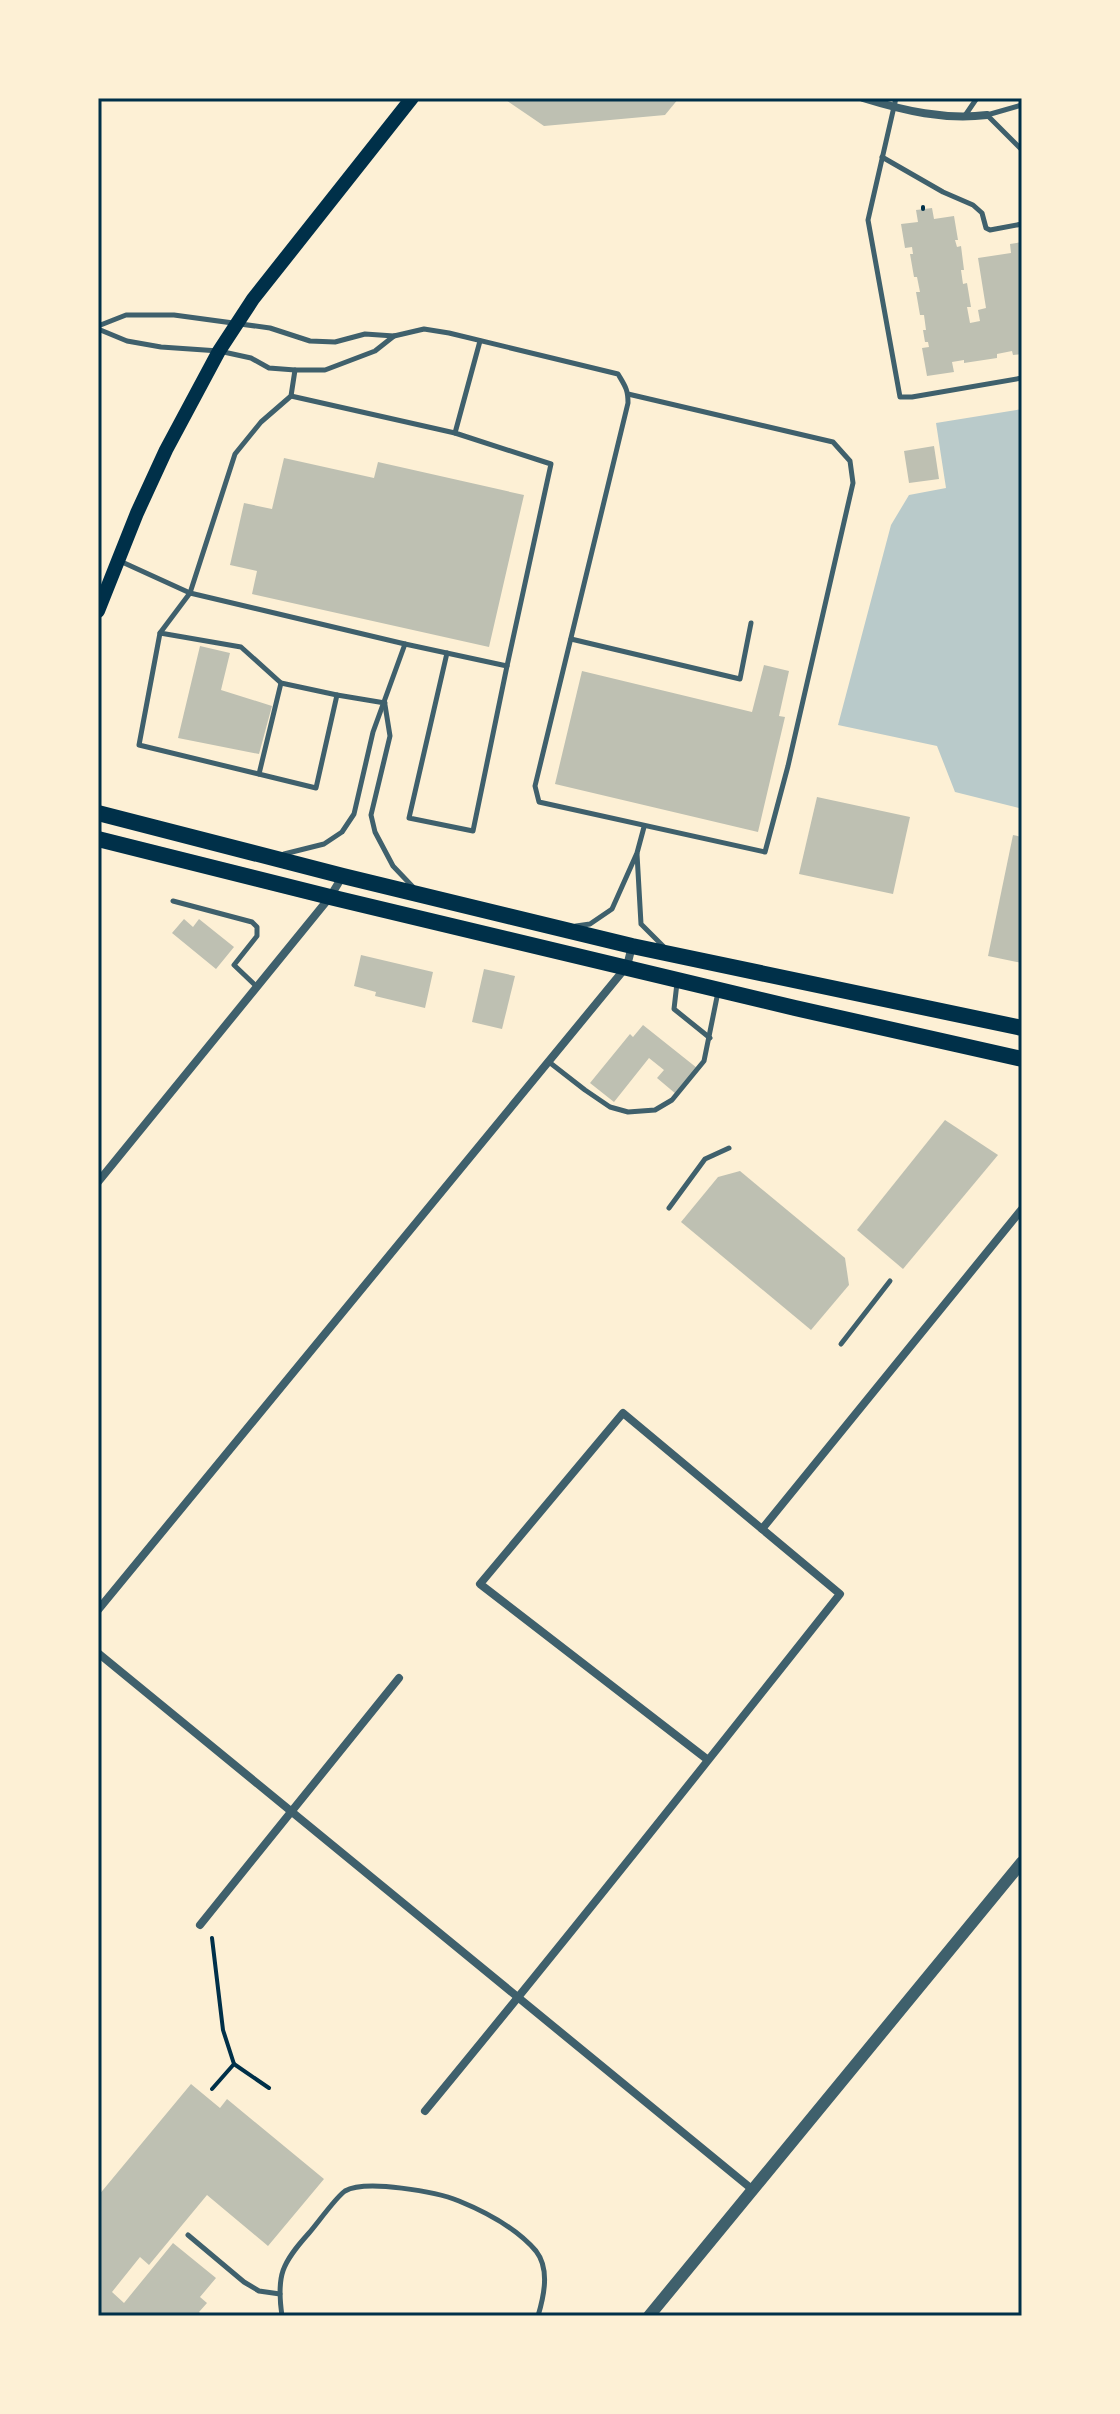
<svg xmlns="http://www.w3.org/2000/svg" width="1120" height="2414" font-family="'DejaVu Sans',sans-serif">
<style>
.green{fill:#b9caca}
.building{fill:#bec0b2}
.lines{fill:none;stroke-linecap:round;stroke-linejoin:round}
.path{stroke:#003049;stroke-width:4}
.service{stroke:#3f606c;stroke-width:5}
.minor{stroke:#3f606c;stroke-width:8}
.tertiary{stroke:#3f606c;stroke-width:12}
.secondary{stroke:#003049;stroke-width:14}
.primary{stroke:#003049;stroke-width:16}
.neatline{fill:none;stroke:#003049;stroke-width:3}
</style>
<rect width="100%" height="100%" fill="#fdf0d5"/>
<path class="green" d="M1022,409V806L1019,808L955,792L937,746L838,725L891,525L909,495L946,488L936,423Z"/>
<g class="building">
<path d="M503,98H679L665,115L544,126Z"/>
<path d="M932,208L934,219L954,216L958,240H955L957,247L961,246L964,270H961L963,284L967,283L971,307H967L970,323L980,321L978,310L986,308L978,258L1011,253L1010,244L1022,242V354L1013,355L1012,351L997,354V358L964,363V360L952,362L954,372L927,376L922,348L929,347L928,342H925L923,330H926L924,315H920L916,292H920L917,277H914L910,254H913L912,247L905,248L901,224L918,222L916,210Z"/>
<path d="M934,446L939,479L909,483L904,451Z"/>
<path d="M284,458L374,478L378,462L524,495L489,647L252,594L257,571L230,565L244,503L272,509Z"/>
<path d="M200,646L230,653L221,690L272,706L259,754L178,738Z"/>
<path d="M764,665L789,671L779,716L785,717L758,832L555,784L582,671L752,712Z"/>
<path d="M817,797L910,817L893,894L799,874Z"/>
<path d="M1013,835L1022,837V963L988,956Z"/>
<path d="M184,919L193,927L199,919L234,947L216,969L172,933Z"/>
<path d="M361,955L433,972L425,1008L375,996L376,992L354,986Z"/>
<path d="M484,969L515,976L502,1029L472,1022Z"/>
<path d="M643,1025L697,1068L676,1094L657,1078L664,1070L649,1058L614,1102L590,1083L630,1034L633,1037Z"/>
<path d="M945,1120L998,1155L903,1269L857,1230Z"/>
<path d="M740,1171L845,1258L849,1285L811,1330L681,1222L718,1177Z"/>
<path d="M191,2084L220,2108L227,2099L324,2179L268,2246L207,2195L149,2265L140,2257L112,2292L124,2303L173,2243L216,2278L200,2297L207,2303L199,2312L203,2316H98V2196Z"/>
</g>
<g class="lines">
<g class="path">
<path d="M923,207V209"/>
<path d="M212,1938L223,2030L234,2064"/>
<path d="M212,2089L234,2064L269,2088"/>
</g>
<g class="service">
<path d="M896,98L868,220L900,397H912L1022,378"/>
<path d="M1022,105L987,115L1022,150"/>
<path d="M964,117L977,98"/>
<path d="M882,157L943,192L973,205L982,213L986,228L990,230L1022,224"/>
<path d="M98,326L126,315H174L270,328L310,341L335,342L365,334L394,336L424,329L449,333L618,374C625,386 628,389 628,403L535,786L539,802L765,852L788,766L853,483L850,461L833,442L628,394"/>
<path d="M98,329L127,341L161,347L219,351L251,358L269,368L295,370H325L375,351L394,336"/>
<path d="M295,370L291,396L261,422L235,454L190,593L160,633L139,745L316,788L337,695L385,703"/>
<path d="M291,396L455,433"/>
<path d="M122,562L190,593L405,644"/>
<path d="M160,633L241,647L281,683L337,695"/>
<path d="M571,639L740,679L751,623"/>
<path d="M447,653L409,818L473,831L507,666"/>
<path d="M385,705L390,736L371,815L375,832L393,866L413,887"/>
<path d="M259,774L281,683"/>
<path d="M284,854L324,844L342,832L354,814L373,732L405,644L507,666L551,464L455,433L480,341"/>
<path d="M637,854L641,924L664,947"/>
<path d="M173,901L252,922L257,927V936L234,965L256,986"/>
<path d="M576,926L590,924L612,909L637,853L644,827"/>
<path d="M677,983L674,1009L710,1038"/>
<path d="M549,1062L585,1090L610,1107L628,1112L655,1110L672,1100L704,1061L718,992"/>
<path d="M669,1208L705,1159L729,1148"/>
<path d="M841,1344L890,1281"/>
<path d="M188,2235L244,2282L259,2291L280,2294"/>
<path d="M282,2316C276,2275 282,2263 309,2233C317,2224 336,2197 345,2191C366,2179 437,2192 459,2201C486,2212 517,2229 536,2251C550,2269 544,2296 538,2316"/>
</g>
<g class="minor">
<path d="M863,98C905,111 944,120 987,115"/>
<path d="M98,1182L330,897L342,877"/>
<path d="M762,1529L1022,1209"/>
<path d="M98,1610L627,966L632,946"/>
<path d="M98,1653L753,2190"/>
<path d="M200,1925L399,1678"/>
<path d="M425,2111C566,1940 703,1767 840,1594L623,1413L480,1584L708,1760"/>
</g>
<path class="tertiary" d="M649,2316L1022,1862"/>
<path class="secondary" d="M98,611L137,513L166,450L219,351L253,299L412,98"/>
<g class="primary">
<path d="M98,813L343,876L632,946L1022,1028"/>
<path d="M98,839L330,897L795,1008L1022,1059"/>
</g>
</g>
<rect width="1120" height="2414" fill="none" stroke="#fdf0d5" stroke-width="200"/>
<rect x="100" y="100" width="920" height="2214" class="neatline"/>
</svg>
